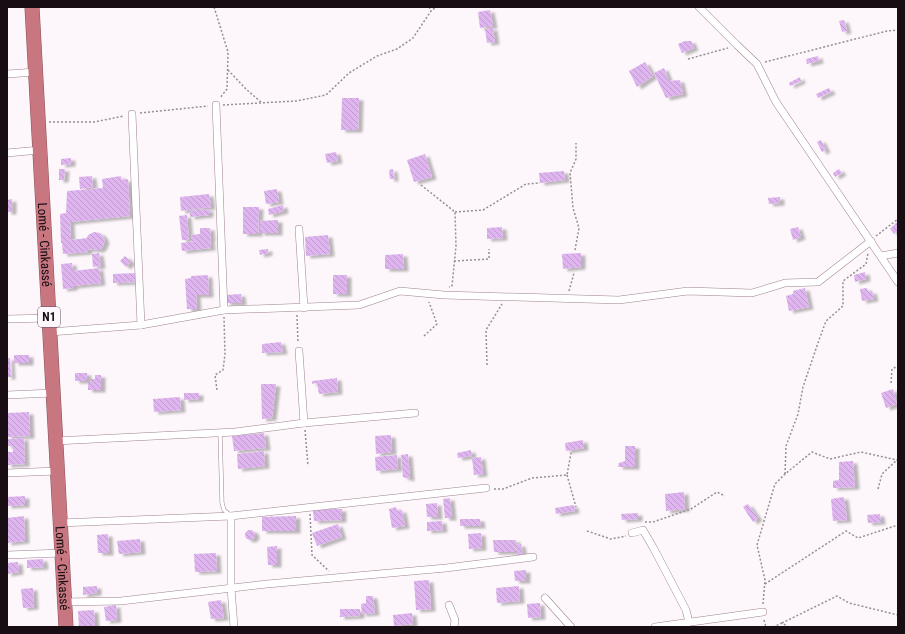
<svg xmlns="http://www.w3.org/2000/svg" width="905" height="634" font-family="'Roboto Condensed',sans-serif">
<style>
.building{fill:url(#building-back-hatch);filter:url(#shadow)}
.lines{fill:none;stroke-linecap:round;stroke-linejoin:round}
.lane-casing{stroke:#9e8291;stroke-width:4.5}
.street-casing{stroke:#9e8291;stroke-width:8}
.highway-casing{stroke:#8a525a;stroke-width:15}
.path{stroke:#968e93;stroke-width:1.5;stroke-dasharray:2 2;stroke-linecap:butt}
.lane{stroke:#fff;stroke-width:3.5}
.street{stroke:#fff;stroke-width:7}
.highway{stroke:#c87781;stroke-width:14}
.labels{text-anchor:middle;stroke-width:3;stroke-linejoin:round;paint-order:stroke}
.shield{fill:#fdf6fa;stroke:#5c5358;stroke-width:1}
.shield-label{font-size:12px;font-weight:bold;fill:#170d13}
.street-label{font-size:13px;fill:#170d13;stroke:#fdf6fa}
</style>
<defs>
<pattern id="building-back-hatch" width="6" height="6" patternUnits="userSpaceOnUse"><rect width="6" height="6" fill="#dfb5f0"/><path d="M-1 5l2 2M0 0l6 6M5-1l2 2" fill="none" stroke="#bf9acd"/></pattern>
<filter id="shadow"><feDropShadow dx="4.5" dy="2.5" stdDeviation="1" flood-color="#0004"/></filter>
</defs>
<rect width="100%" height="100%" fill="#fdf6fa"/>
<g class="building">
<path d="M490,10L493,26L480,28L478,12Z"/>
<path d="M844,20L847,31L842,32L839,21Z"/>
<path d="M493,28L495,42L487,43L485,29Z"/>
<path d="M685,41H691L694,48L682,53L678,44Z"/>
<path d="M818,56L819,61L807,64L806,59Z"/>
<path d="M645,62L653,76L637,87L629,71Z"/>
<path d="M664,68L669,81L680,80L683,94L666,98L654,73Z"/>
<path d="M800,77L801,81L790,86L789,83Z"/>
<path d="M829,88L831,92L818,98L816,94Z"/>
<path d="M342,98H359L358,130H341Z"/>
<path d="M821,140L826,150L822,152L817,142Z"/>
<path d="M336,152L338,161L327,163L325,154Z"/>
<path d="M425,154L432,177L414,182L407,160Z"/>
<path d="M71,158V164L61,165V159Z"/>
<path d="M59,169H65L64,180H59Z"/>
<path d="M393,169L394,179H390L389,170Z"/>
<path d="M839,169L842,173L835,177L833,173Z"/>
<path d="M564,171L565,180L540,183L539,173Z"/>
<path d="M92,176L93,187L80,189L79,177Z"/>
<path d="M121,176V180L128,179L130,216L70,222L71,240L87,238L88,235L94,232L100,233L103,236L105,241L102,248L99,250L88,249V252L63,254L62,243H61L60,214L66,213L67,191L103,188L102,179Z"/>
<path d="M277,189L279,202L266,204L264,191Z"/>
<path d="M209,194L211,207L181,211L180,197Z"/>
<path d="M780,197V203L769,204L768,198Z"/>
<path d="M12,199V212H7V200Z"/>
<path d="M283,205L284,211L269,215L268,209Z"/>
<path d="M243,207H259L258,234H243Z"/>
<path d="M209,209V215L190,217V211Z"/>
<path d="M187,215L189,240H182L179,216Z"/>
<path d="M278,220V233H260V221Z"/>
<path d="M898,221V230L894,234L890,229Z"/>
<path d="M502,227L503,238L487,239V228Z"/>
<path d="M798,227L801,237L793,240L790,229Z"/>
<path d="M200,228H210L211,239H210L211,248L182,251L181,243L197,241H191V235L200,234Z"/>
<path d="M328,235L330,254L306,256L305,237Z"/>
<path d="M268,249V253L260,255L259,250Z"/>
<path d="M99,253L101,266L93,267L92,254Z"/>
<path d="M581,253V267L563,269L562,254Z"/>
<path d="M403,254L404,269H385V255Z"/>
<path d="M125,256L131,262L126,267L120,261Z"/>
<path d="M72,263L73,271L99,268L101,283L73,286V288L63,289L61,264Z"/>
<path d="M865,272L866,279L855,282L854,275Z"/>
<path d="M136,273L137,282L113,283V274Z"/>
<path d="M208,275L209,295H196L197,309H187L185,279L191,278V276Z"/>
<rect x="333" y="275" width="14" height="19"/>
<path d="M805,288L809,307L789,311L786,296L793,294V291Z"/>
<path d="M867,288L868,292L872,291L874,299L862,301L860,289Z"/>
<path d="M241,294L242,303H226V295Z"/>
<path d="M281,342L283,352L262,353V344Z"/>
<rect x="14" y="355" width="15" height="8"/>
<path d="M7,358H10L11,377H7Z"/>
<rect x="75" y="373" width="12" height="8"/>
<path d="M95,375H101V390H88V382H91V379H95Z"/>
<path d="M337,378L338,392L319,394L317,383L312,384V381Z"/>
<path d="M261,384H276L272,418L262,419Z"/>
<path d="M893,389L897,404L886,408L881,393Z"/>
<path d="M184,393H199V399L184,400Z"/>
<path d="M180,397L181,410L154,412L153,399Z"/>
<path d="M29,412L30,436L7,437V413Z"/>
<path d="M264,433L266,448L234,451L232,436Z"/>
<path d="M391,435L392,452L376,454L375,436Z"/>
<path d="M24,438L25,464L7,465V452H13V446H7V439Z"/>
<path d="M583,440L584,448L566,451L565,443Z"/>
<path d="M625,446H635V467H618L619,463L625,461Z"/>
<path d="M471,450L472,456L458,458L457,453Z"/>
<path d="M264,451L265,466L238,469L237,454Z"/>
<path d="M408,454L410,479L403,477L401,455Z"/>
<path d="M397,455L398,469L376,471L375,457Z"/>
<path d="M481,457L483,474L474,475L472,458Z"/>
<path d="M853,461L855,487L833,488V481L839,480V462Z"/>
<path d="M684,492L685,509L666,511L665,494Z"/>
<path d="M25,496V505L7,506V497Z"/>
<path d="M844,497L847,520L833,521L831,499Z"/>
<path d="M450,498L452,518H445L443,499Z"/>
<path d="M437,503L438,517H427L426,504Z"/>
<path d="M748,504L758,518L753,522L743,507Z"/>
<path d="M574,505L575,511L556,514L555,508Z"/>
<path d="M396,507L397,511L402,510L405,526L392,528L389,509Z"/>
<path d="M332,509H342V520L314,521L313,510Z"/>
<path d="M638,513V519L622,520L621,514Z"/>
<path d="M880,514L881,522L868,523L867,515Z"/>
<path d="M24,516L25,541L7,543V518Z"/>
<path d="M296,516V531H262V517Z"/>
<path d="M460,519H480L481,526H460Z"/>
<path d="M442,521L443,530L427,531V522Z"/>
<path d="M338,524L342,537L317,546L312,533Z"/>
<circle cx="250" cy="535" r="5"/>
<path d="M481,533L482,548L469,549L468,534Z"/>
<path d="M108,534L109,553H98L97,535Z"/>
<path d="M140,539L141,552L119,554L117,541Z"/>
<path d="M493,540H516V552H494Z"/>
<path d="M521,544L523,555L518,556L516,545Z"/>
<path d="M277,546V565H268L267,547Z"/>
<path d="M216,553L217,571L195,572L194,554Z"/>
<path d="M43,559L44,567L27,568V560Z"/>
<path d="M18,562L19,572L7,574V563Z"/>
<path d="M526,570V581H515L514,571Z"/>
<path d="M429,580L431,609L416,610L414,581Z"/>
<path d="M97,586V593L83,595V587Z"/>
<path d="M519,586L520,601L497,603L496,588Z"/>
<path d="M33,588L34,607L23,608L21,589Z"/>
<path d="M366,596H373L375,613L362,614L361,604L366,603Z"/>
<path d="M221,600L224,618L211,619L208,602Z"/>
<path d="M540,603L541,617L528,618L527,604Z"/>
<path d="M116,605L117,620L106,621L104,607Z"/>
<path d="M340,609H360V616L340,617Z"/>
<path d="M94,610L95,627H79L78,611Z"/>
<path d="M412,613L413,624L394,626L393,615Z"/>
</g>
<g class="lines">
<defs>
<path id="lane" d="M220,432L222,503L224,510L231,516"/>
<g id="street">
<path d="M699,7L737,45L757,64L776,102L898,282"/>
<path d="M7,74L36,72"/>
<path d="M216,105L224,310"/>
<path d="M132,114L141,325"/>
<path d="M7,153L40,150"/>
<path d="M299,229L304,308"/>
<path d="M881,256L898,253"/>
<path d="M7,319L49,318"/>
<path d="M50,332L141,325L224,310L359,305L400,291L444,295L619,300L688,291L752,293L785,283L818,282L871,241"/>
<path d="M299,351L304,423"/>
<path d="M7,395L53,393"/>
<path d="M55,441L235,432L304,423L415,413"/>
<path d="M7,473L57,471"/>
<path d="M231,516V588L234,627"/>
<path d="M60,523L231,516L486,488"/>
<path d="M632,533L643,530L654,549L686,610L689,622"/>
<path d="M7,555L62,553"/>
<path d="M545,598L571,627"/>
<path d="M64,602L121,601L267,584L446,568L533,557"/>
<path d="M449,605L455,620L454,627"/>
<path d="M655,627L763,612"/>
</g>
<g id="highway">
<path id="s1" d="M32,7L66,627"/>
</g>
</defs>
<use href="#lane" class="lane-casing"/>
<use href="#street" class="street-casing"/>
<use href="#highway" class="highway-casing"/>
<g class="path">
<path d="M214,7L228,52L227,89L220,98"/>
<path d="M429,7L431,11"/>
<path d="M688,59L728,48"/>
<path d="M765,62L887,31L898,30"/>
<path d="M228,70L246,89L262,103"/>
<path d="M223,105L296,101L326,95L349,73L377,56L397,49L413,38L431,11L436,7"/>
<path d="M140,113L208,106"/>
<path d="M49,122H94L124,116"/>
<path d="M421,185L455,212L456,246L452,286L449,287"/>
<path d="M455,212L483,210L526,184L540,183"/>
<path d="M876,236L898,219"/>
<path d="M575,250L579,228L573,208L570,173L576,159V143"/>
<path d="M454,261L489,259V249"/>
<path d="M569,291L574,273"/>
<path d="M297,315L298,343"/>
<path d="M424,336L437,324L429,302"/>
<path d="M487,365L486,330L502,304"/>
<path d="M891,383L892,369L898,366"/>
<path d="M217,390L215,375L223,370L225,354L224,317"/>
<path d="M305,430L308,466"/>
<path d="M785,474L786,446L798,414L803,387L819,340L826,321L843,306V281L866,264L868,253"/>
<path d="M567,475L576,507"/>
<path d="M494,489H503L532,478L567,475L571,453"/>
<path d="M878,489L882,474L898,459"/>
<path d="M310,514L312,555L329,571"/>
<path d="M645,522H653L691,509L717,492L725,496"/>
<path d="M587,531L611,539L626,536"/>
<path d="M765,584L846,531L858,538L898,525"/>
<path d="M763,604L765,580L757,545L775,484L785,474L812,452L830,459L861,452L897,460"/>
<path d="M764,620L766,627"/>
<path d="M782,623L837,596L849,603L898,615"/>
<path d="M773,627L782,623L789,627"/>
</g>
<use href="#lane" class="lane"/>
<use href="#street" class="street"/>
<use href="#highway" class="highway"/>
</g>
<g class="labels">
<rect class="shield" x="38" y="307" width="22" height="20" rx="3"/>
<g class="shield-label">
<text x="49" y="321">N1</text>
</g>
<g class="street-label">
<text dy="5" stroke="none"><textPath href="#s1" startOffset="238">Lomé - Cinkassé</textPath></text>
<text dy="5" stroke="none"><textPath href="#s1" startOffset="562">Lomé - Cinkassé</textPath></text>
</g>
</g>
<rect width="905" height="634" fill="none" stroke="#170d13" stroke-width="16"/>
</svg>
